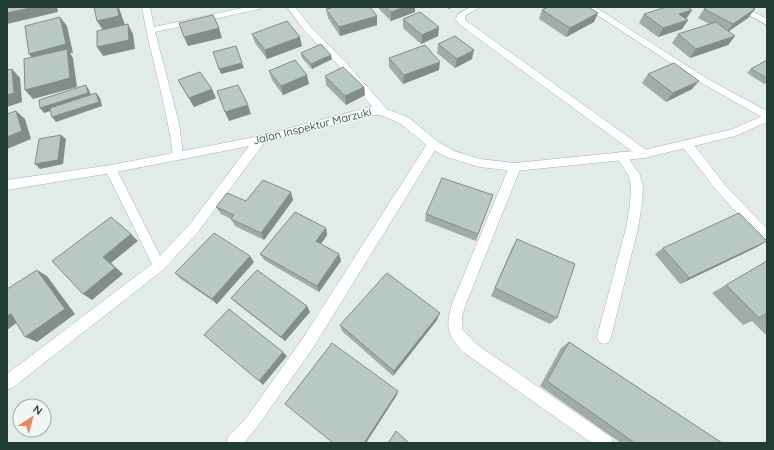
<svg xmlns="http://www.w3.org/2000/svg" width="774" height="450" font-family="Quicksand,sans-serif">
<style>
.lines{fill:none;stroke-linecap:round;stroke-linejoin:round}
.minor-casing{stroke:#a4b3ae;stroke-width:1}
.tertiary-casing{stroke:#a4b3ae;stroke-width:1}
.minor{fill:#fff;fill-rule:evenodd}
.tertiary{fill:#fff;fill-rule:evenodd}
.wall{fill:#9faca8}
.shaded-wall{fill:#828c88}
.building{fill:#b9c8c3;stroke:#828c88}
.labels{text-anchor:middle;stroke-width:3;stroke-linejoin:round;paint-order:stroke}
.street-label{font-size:11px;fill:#223b35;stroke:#f1f7f4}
</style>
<rect width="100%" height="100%" fill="#e1ebe7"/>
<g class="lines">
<defs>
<g id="minor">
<path d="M142,7H150L154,27L247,7H263L259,9L155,32L179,123L183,155L182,158L178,159L174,158L173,155C167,104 150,57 142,7Z"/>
<path d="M287,7H295L310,26L348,65L386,108L387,111L386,114H378L342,69L304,30Z"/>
<path d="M470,7H480L465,16V20L648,151L649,154L648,157L644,158L640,157L459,24L456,19L457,15Z"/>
<path d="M585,7H595L706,78L767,111V120L700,82Z"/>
<path d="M734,7H744L767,19V25Z"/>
<path d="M260,136L264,137L265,140L264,143L198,232L163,270L12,388L7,390V374L152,264L105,169L107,166L111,165L115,166L160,256L190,224L256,137Z"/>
<path d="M433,140L437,141L438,144L437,147L313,348L257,427L244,443H226L228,437L247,417L303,338L429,141Z"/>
<path d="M687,140L691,141L725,185L767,229V242L763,241L717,191L683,147L682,144L683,141Z"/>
<path d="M621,152L625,153L640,175L643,187L642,204L638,228L611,337L609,342L604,344L599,342L597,337L626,228L630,204L631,187L629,176L616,156L617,153Z"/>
<path d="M515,163L519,164L521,167L467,301L462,316V329L476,344L611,437L613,443H592L466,354C446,336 445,326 453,301L509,167L511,164Z"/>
</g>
<path id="tertiary" d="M370,107H382L409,118L437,141L454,151L480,159L515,163L644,150L733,129L767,114V122L735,136L644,158L515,171L480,167L446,157L429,147L401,124L381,115H370L260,144L111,173L7,190V180L111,165L260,136Z"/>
</defs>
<use href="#minor" class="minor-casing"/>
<use href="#tertiary" class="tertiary-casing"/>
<use href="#minor" class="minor"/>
<use href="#tertiary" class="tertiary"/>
</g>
<g class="wall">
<path d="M328,7H370L377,16V25L340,36L328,18L326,9H329Z"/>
<path d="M379,7H415V12L391,21L379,9Z"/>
<path d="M704,9H755L748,18L729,31L735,36L728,45L690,58L672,43L678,34L709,24L698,18Z"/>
<path d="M542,10L594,22L566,37L539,19Z"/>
<path d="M692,10L686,19L688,20L682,29L658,37L639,23L644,14Z"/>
<path d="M403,19L438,36L421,44L403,28Z"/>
<path d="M252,34L302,46L267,59L255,43Z"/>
<path d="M438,44L472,59L455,68L437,53Z"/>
<path d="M301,53L332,59L312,69L302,58Z"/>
<path d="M389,58L439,70L403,84L389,67Z"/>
<path d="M767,60V83L764,84L747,73L751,69Z"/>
<path d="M269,71L309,84L283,95L272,80Z"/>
<path d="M648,74L692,89L666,102L642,83Z"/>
<path d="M325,76L364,87L365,95L346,105L326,85Z"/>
<path d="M178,80L216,98L194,107L183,89Z"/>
<path d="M493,195L476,241L425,221L426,214Z"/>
<path d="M293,200L264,240L235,226L231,219L221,214L216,207L246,201Z"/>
<path d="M326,228L327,235L321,244L339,254L341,261L319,292L264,260L260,254Z"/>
<path d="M517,239L557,318L550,324L491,296L512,248Z"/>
<path d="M757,247L680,284L655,254L663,248Z"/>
<path d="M767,261V336L752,321L743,325L712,293Z"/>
<path d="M254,262L217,304L181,279L175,273Z"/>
<path d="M231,298L310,312L285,341L236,303Z"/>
<path d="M437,320L393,376L342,331L340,325Z"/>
<path d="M569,342L722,443H621L540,386L561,348Z"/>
</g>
<g class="shaded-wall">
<path d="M35,7H57L58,12L7,24V13Z"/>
<path d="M117,7H119V8L125,25L103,30L97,21Z"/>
<path d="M404,7H415V12L391,21V12Z"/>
<path d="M448,7H454L448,9Z"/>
<path d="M755,9L748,18L726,33L733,24Z"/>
<path d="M692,10L686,19L673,23L679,14Z"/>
<path d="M598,13L594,22L566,37L570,28Z"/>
<path d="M377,16V25L340,36L339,27Z"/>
<path d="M60,17L67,26L73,53H70L73,58L77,87L33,99L25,90L36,63L29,54Z"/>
<path d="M688,20L682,29L658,37L663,28Z"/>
<path d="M128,24L133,34L135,49L103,56L97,47Z"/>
<path d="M439,27L438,36L421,44L422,35Z"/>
<path d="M219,28L222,38L188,46L184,37Z"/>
<path d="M735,36L728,45L690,58L696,49Z"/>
<path d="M300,37L302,46L267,59L265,50Z"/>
<path d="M474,50L472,59L455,68L457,59Z"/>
<path d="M331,55L332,59L312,69L311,64Z"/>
<path d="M440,62L439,70L403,84L404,75Z"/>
<path d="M242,63L244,68L221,74L219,69Z"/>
<path d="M12,69L20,78L22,102L7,107V95Z"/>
<path d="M307,75L309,84L283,95L281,86Z"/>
<path d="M699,81L692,89L666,102L673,93Z"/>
<path d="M86,85L89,90L92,98L44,113L40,108Z"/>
<path d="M364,87L365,95L346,105L345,96Z"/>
<path d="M212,89L216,98L194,107L189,98Z"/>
<path d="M96,93L100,98L102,106L56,122L52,117Z"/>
<path d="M248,105L251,114L229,121L225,112Z"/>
<path d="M16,111L25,119L31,139L7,149V137Z"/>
<path d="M61,135L66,139L63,164L40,169L35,164Z"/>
<path d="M291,192L293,200L264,240L261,233Z"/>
<path d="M326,228L327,235L318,248L316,241Z"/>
<path d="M131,234L138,241L111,263L123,274L92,300L83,294L103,257Z"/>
<path d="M767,241L757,247L680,284L689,278Z"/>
<path d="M339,254L341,261L319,292L317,286Z"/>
<path d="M250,256L254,262L217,304L212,299Z"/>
<path d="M37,270L47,276L75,314L37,342L25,337Z"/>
<path d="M307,306L310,312L285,341L281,337Z"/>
<path d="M440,313L437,320L393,376L394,371Z"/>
<path d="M11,314L22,319L7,330V316Z"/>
<path d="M283,352L287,356L263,385L259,381Z"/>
<path d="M398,391L397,395L366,443H364Z"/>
</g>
<g class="building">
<path d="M7,7H35L7,13Z"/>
<path d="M94,7H117L119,16L97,21Z"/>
<path d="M335,7H370L377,16L339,27L326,9Z"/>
<path d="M386,7H404L391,12Z"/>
<path d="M548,7H588L598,13L570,28L542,10Z"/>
<path d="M666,7H688L692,10L679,14L688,20L663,28L644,14Z"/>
<path d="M707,7H751L755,9L733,24L704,9Z"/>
<path d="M420,12L439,27L422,35L403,19Z"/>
<path d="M213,15L219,28L184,37L179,23Z"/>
<path d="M60,17L66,44L29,54L25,26Z"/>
<path d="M287,21L300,37L265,50L252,34Z"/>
<path d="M716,22L735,36L696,49L678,34Z"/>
<path d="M128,24L129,40L97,47V31Z"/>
<path d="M455,36L474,50L457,59L438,44Z"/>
<path d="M321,44L331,55L311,64L301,53Z"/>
<path d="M425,45L440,62L404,75L389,58Z"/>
<path d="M236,46L242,63L219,69L213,52Z"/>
<path d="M67,49L70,78L25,90L24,59Z"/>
<path d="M295,60L307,75L281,86L269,71Z"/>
<path d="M767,60V78L751,69Z"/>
<path d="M674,63L699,81L673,93L648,74Z"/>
<path d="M343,67L364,87L345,96L325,76Z"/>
<path d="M12,69L14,93L7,95V70Z"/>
<path d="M200,72L212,89L189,98L178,80Z"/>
<path d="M86,85L88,93L40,108L39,100Z"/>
<path d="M238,85L248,105L225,112L217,91Z"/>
<path d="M96,93L99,102L52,117L50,108Z"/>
<path d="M16,111L22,131L7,137V114Z"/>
<path d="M61,135L58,160L35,164L39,139Z"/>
<path d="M442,178L493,195L478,234L426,214Z"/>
<path d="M263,180L291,192L261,233L231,219L234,215L216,207L227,193L246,201Z"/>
<path d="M295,212L326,228L316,241L339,254L317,286L260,254Z"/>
<path d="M739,213L767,241L689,278L663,248Z"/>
<path d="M111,217L131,234L103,257L115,268L83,294L52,261Z"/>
<path d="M214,233L250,256L212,299L175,273Z"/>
<path d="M517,239L575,264L557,318L495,288Z"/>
<path d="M767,261V313L759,318L726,285Z"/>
<path d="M37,270L65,309L25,337L11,314L7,316V289Z"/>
<path d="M257,270L307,306L281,337L231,298Z"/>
<path d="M387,273L440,313L394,371L340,325Z"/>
<path d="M229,309L283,352L259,381L204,335Z"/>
<path d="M569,342L722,443H635L547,381Z"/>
<path d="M332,343L398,391L364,443H333L285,404Z"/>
<path d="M396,431L409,443H388Z"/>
</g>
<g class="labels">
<g class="street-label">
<text transform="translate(312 126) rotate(-14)" y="4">Jalan Inspektur Marzuki</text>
</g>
</g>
<rect width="774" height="450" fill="none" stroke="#223b35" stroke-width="16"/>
<g transform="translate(32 418) rotate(36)"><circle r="19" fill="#f1f7f4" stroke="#9eaca8"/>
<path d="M0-3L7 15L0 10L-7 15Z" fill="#ec865d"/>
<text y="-6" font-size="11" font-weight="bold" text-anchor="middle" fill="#223b35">N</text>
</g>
</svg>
